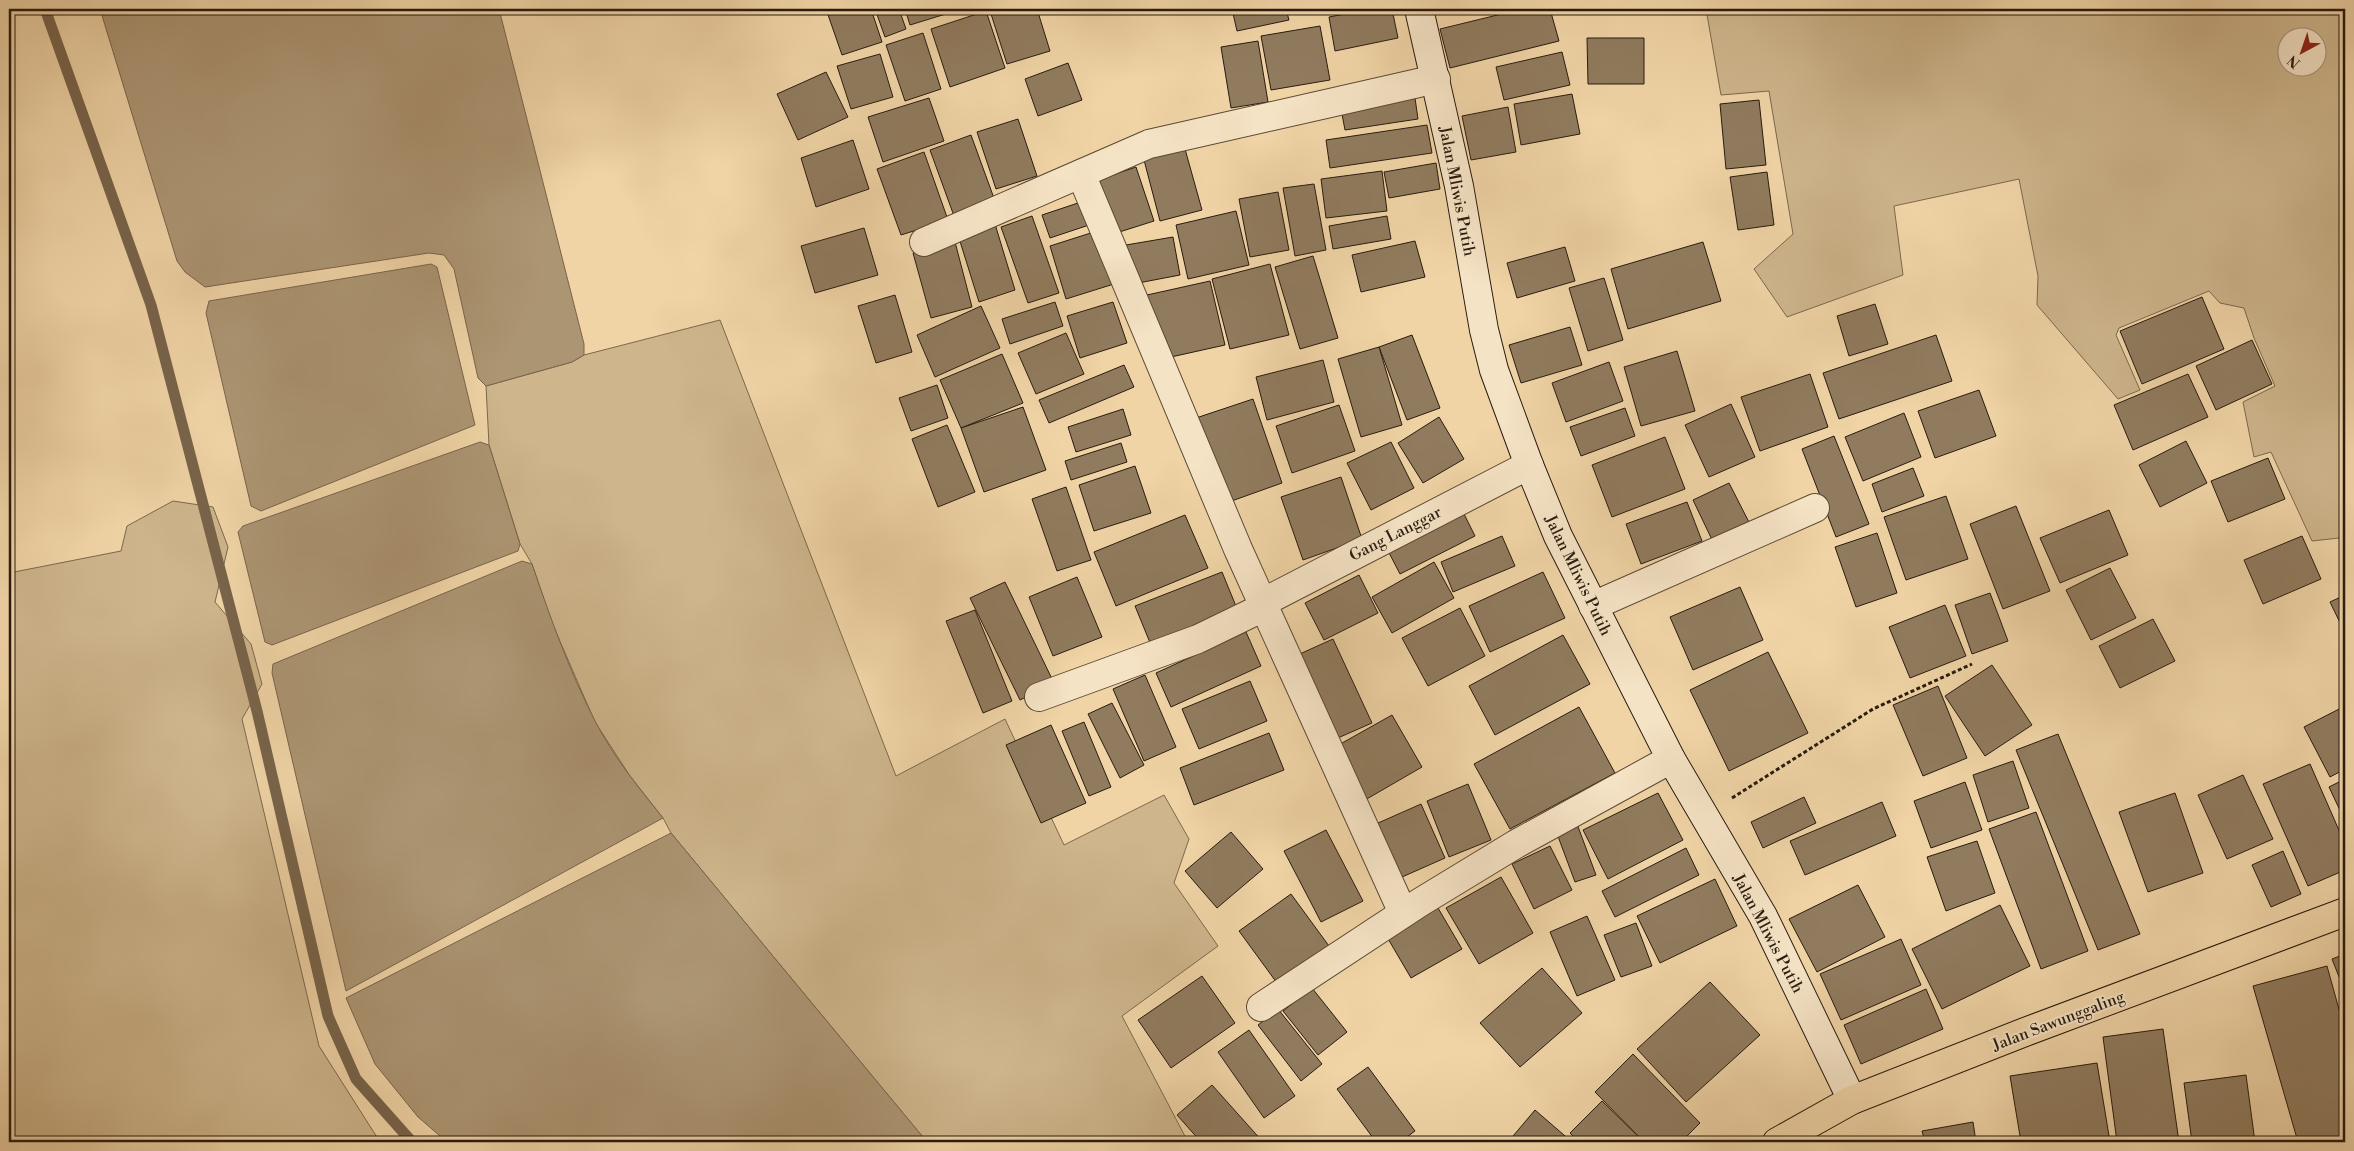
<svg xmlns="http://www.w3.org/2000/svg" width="2354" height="1151" font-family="'Libre Bodoni',serif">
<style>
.green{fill:#ceb58c;stroke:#7c684e;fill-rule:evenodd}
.water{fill:#ac9573;stroke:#78644b}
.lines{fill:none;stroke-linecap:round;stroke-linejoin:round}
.stream{stroke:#78644b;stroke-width:11}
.building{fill:#907b5e;stroke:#291b0f}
.street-casing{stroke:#5b4935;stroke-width:30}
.secondary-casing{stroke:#291b0f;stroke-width:30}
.primary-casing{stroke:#291b0f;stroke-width:30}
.path{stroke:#291b0f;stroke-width:3;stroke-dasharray:4 2.5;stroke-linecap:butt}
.street{stroke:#f5e3c5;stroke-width:28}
.secondary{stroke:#f5e3c5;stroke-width:28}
.primary{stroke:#f0d4a6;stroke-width:28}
.labels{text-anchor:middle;stroke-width:4;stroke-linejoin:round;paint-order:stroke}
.street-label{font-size:16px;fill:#291b0f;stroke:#f5e3c5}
</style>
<rect width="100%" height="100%" fill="#f0d4a6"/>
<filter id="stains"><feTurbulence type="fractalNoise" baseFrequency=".004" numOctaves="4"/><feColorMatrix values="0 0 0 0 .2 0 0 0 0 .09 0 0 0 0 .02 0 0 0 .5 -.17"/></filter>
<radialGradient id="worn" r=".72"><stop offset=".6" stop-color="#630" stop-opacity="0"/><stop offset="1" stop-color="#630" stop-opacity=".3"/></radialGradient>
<g class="green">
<path d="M1706,9H2345V549L2339,538L2312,541L2271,452L2254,457L2243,402L2275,386L2254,338L2244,308L2220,303L2209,291L2119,328L2116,335L2140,390L2118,399L2037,305L2038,276L2019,179L1894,206L1903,275L1787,317L1754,269L1793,234L1769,91L1721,95ZM2286,38H2316V68H2286Z"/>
<path d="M720,320L896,776L1005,719L1064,845L1164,795L1189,839L1174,883L1218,946L1122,1016L1188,1142H927L671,833L663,818L630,776L595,722L552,623L532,564L520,544L489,445L486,386L572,362L584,355Z"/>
<path d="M173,501L213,507L228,547L215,602L251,644L262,684L242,719L319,1046L380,1142H9V573L121,551L127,526Z"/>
</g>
<g class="water">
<path d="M100,9H499L584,344V355L572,362L486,386L478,378L454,269L444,255L429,253L205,287L185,272L177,261Z"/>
<path d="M431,264L437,267L475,425L261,511L251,506L206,313L209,301Z"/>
<path d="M480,442L489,445L520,544L518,551L272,645L265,642L238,532L243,526Z"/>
<path d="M522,561L532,564C550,617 569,670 595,721C613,756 638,787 663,818L346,991L272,673L273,664Z"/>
<path d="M671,833L927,1142H447L418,1117L375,1064L346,998Z"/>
</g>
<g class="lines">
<path class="stream" d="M45,9L151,305L257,711L328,1016L356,1079L412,1142"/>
</g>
<g class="building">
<path d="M826,9H871L882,42L842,55Z"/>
<path d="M875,9H899L906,29L885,37Z"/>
<path d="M905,9H947L949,13L910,25Z"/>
<path d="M1007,9H1037L1050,51L1007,64L991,14Z"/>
<path d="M1232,9H1286L1289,20L1237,31Z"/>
<path d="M1300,9H1336L1301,13Z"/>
<path d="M1370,9H1392L1398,38L1335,51L1329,17Z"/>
<path d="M1522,9H1550L1559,41L1450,68L1440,29Z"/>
<path d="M986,11L1005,68L950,87L931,29Z"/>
<path d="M1320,26L1330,80L1271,90L1261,36Z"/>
<path d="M923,33L941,89L905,101L886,45Z"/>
<path d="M1587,38H1644V84H1588Z"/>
<path d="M1258,41L1268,102L1231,108L1221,47Z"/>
<path d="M1562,52L1570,85L1504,100L1496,67Z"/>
<path d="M880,54L893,97L851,109L837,66Z"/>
<path d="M1068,63L1082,100L1038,116L1025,79Z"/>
<path d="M826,72L848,117L798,140L777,94Z"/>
<path d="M1572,94L1580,134L1521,145L1514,104Z"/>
<path d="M929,98L944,141L883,162L868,117Z"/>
<path d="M1415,98L1418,119L1345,130L1341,109Z"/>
<path d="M1759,100L1766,165L1726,169L1720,104Z"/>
<path d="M1508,107L1516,152L1471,160L1462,116Z"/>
<path d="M1018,119L1037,176L996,189L977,132Z"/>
<path d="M1427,125L1432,153L1330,168L1326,140Z"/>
<path d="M971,135L995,201L954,216L930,150Z"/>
<path d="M853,140L869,189L816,207L801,158Z"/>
<path d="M1185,149L1202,210L1160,221L1144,160Z"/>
<path d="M924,152L948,220L901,235L877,169Z"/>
<path d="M1436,163L1440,189L1389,198L1384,172Z"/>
<path d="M1136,167L1154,221L1113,234L1095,181Z"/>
<path d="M1382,171L1387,211L1326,218L1321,179Z"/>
<path d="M1767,172L1774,225L1738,230L1730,177Z"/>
<path d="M1314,184L1326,250L1295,256L1283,188Z"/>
<path d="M1278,192L1289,250L1250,257L1239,199Z"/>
<path d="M1084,201L1092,224L1050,238L1042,215Z"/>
<path d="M1236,211L1249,265L1188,279L1176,225Z"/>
<path d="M1032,216L1059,293L1028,303L1001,227Z"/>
<path d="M1387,216L1391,239L1333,249L1329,226Z"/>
<path d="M995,224L1015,290L979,302L958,235Z"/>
<path d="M864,228L878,275L815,293L801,246Z"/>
<path d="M1097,231L1114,284L1066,299L1050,246Z"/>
<path d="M1173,237L1180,275L1133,284L1126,245Z"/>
<path d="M1415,241L1425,277L1361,292L1352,255Z"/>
<path d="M955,242L972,307L931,318L913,253Z"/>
<path d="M1703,242L1721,301L1628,329L1611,269Z"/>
<path d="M1565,247L1575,281L1517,298L1507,263Z"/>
<path d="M1313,256L1338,338L1300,349L1275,267Z"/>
<path d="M1270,264L1289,335L1230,349L1212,279Z"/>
<path d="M1604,278L1623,340L1588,351L1569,288Z"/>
<path d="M1210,281L1225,345L1162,359L1147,295Z"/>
<path d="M895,295L912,352L876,363L858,306Z"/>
<path d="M2202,297L2224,349L2142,384L2120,331Z"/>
<path d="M1055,302L1063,326L1010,344L1002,319Z"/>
<path d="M1113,302L1127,343L1080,358L1067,316Z"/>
<path d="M1875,304L1888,344L1849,356L1837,316Z"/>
<path d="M981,306L1000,348L935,377L917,335Z"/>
<path d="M1570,327L1582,365L1521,383L1509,345Z"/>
<path d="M1066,333L1084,374L1036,394L1018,353Z"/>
<path d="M1412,335L1440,408L1407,420L1379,347Z"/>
<path d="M1936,335L1952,381L1839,419L1823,373Z"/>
<path d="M2252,340L2272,384L2216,410L2196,366Z"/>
<path d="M1379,347L1402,425L1361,437L1338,359Z"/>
<path d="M1677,351L1695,411L1641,426L1624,367Z"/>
<path d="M1002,354L1023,403L961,428L940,380Z"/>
<path d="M1323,360L1334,402L1267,420L1256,377Z"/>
<path d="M1609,362L1623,401L1566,422L1552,383Z"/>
<path d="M1124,365L1134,387L1049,423L1039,400Z"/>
<path d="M1810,374L1828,427L1760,451L1741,397Z"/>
<path d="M2188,374L2208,417L2133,450L2114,405Z"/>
<path d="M937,385L948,418L911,431L899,398Z"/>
<path d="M1979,390L1996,436L1935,458L1918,411Z"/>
<path d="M1253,399L1282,483L1226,503L1196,418Z"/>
<path d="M1731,404L1755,457L1709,477L1685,425Z"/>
<path d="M1339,405L1355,451L1292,473L1276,426Z"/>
<path d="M1023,407L1046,470L984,492L961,428Z"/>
<path d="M1625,408L1635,436L1581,456L1570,427Z"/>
<path d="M1123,409L1131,435L1076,452L1068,427Z"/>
<path d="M1904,413L1921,457L1863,481L1845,437Z"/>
<path d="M1439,417L1464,459L1423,483L1398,443Z"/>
<path d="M947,425L975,492L938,507L912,439Z"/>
<path d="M1834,436L1869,524L1836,537L1802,449Z"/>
<path d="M1665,437L1685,489L1612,517L1592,465Z"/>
<path d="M2186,441L2207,483L2160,507L2139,465Z"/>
<path d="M1391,442L1414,488L1371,510L1347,463Z"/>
<path d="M1121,443L1127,462L1071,480L1065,461Z"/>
<path d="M2268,458L2285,499L2228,522L2211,481Z"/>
<path d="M1135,466L1151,513L1094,531L1079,485Z"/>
<path d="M1913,468L1924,496L1882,512L1872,484Z"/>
<path d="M1341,477L1362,539L1303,560L1281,497Z"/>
<path d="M1729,483L1753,530L1716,548L1693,500Z"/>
<path d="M1066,487L1091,560L1057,571L1032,499Z"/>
<path d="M1946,496L1968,559L1906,580L1884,517Z"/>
<path d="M1687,502L1702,541L1641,564L1626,524Z"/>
<path d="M2016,506L2050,591L2003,609L1970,524Z"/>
<path d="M1461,508L1475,536L1400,574L1385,545Z"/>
<path d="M2109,510L2128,555L2060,583L2040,538Z"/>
<path d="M1185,515L1208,568L1116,606L1094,552Z"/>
<path d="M1877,533L1897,593L1856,607L1835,547Z"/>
<path d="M1502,536L1515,566L1453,592L1441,562Z"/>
<path d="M2302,536L2321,579L2263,604L2244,560Z"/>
<path d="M1434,562L1454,598L1392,633L1372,597Z"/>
<path d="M2110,568L2136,618L2091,640L2066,590Z"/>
<path d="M1222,572L1238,611L1151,645L1135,606Z"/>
<path d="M1543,572L1565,618L1490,652L1469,606Z"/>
<path d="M1359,575L1378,613L1324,640L1305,603Z"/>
<path d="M1077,577L1102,637L1053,656L1029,597Z"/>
<path d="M1005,582L1054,683L1020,700L970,598Z"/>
<path d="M1740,587L1763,640L1693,670L1670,617Z"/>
<path d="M1990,593L2008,641L1972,654L1955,605Z"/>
<path d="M2345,595V633L2330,602Z"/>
<path d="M1945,605L1966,656L1910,678L1889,627Z"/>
<path d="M1460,608L1485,656L1428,686L1402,638Z"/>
<path d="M975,610L1012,701L983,713L946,621Z"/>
<path d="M2153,619L2175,661L2120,688L2099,646Z"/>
<path d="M1246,632L1261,666L1171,707L1156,673Z"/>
<path d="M1563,635L1590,684L1495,735L1469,686Z"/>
<path d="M1333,639L1372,723L1331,741L1293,657Z"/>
<path d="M1768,652L1808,733L1729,771L1690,690Z"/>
<path d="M1992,665L2032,725L1985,756L1945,696Z"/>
<path d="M1145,675L1176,747L1144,761L1113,689Z"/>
<path d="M1250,681L1267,721L1199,749L1182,709Z"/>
<path d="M1938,686L1967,758L1923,776L1893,705Z"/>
<path d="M1112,703L1144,765L1120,778L1088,714Z"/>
<path d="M2345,706V769L2330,777L2304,727Z"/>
<path d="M1579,707L1615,773L1510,829L1474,764Z"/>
<path d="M1392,715L1422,767L1365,800L1335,747Z"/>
<path d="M1084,722L1111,787L1089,796L1062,731Z"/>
<path d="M1051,725L1086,803L1041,823L1006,745Z"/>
<path d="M1269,733L1284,770L1194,805L1180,768Z"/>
<path d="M2058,734L2140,934L2098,950L2016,750Z"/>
<path d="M2013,761L2029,808L1988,822L1973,775Z"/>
<path d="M2310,764L2345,844V870L2308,886L2263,784Z"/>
<path d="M2243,775L2273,839L2227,859L2198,795Z"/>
<path d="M2345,779V821L2329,787Z"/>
<path d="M1965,782L1982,830L1931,848L1914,801Z"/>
<path d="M1468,784L1491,840L1449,857L1427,801Z"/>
<path d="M1658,793L1683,840L1608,879L1583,830Z"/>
<path d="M2175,793L2203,873L2148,892L2119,812Z"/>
<path d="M1804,797L1816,823L1763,848L1751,822Z"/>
<path d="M1882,802L1896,836L1805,875L1790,841Z"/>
<path d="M1421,804L1445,858L1393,881L1369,827Z"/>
<path d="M2036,812L2088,951L2041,969L1989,829Z"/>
<path d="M1577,824L1596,875L1575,882L1556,831Z"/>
<path d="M1326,830L1363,901L1321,922L1284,851Z"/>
<path d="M1231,832L1263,869L1217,908L1185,871Z"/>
<path d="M1977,841L1995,893L1946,911L1927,857Z"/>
<path d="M1550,846L1572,890L1534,909L1512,864Z"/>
<path d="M1686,848L1699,875L1615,917L1602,891Z"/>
<path d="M2283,851L2301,894L2271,907L2252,865Z"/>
<path d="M1501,877L1533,933L1479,964L1446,908Z"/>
<path d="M1715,879L1737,926L1660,963L1637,916Z"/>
<path d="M1858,885L1885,937L1817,972L1789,919Z"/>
<path d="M1291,894L1329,946L1277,983L1239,931Z"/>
<path d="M2000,905L2030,966L1942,1009L1912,949Z"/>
<path d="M1438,908L1462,949L1411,978L1387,937Z"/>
<path d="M1587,916L1615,980L1577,996L1550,932Z"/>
<path d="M1636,923L1652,966L1621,977L1604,935Z"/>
<path d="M1901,939L1921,985L1841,1020L1820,974Z"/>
<path d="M2345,954V992L2332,959Z"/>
<path d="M2327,966L2345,1031V1138L2331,1142H2298L2253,986Z"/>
<path d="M1542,968L1582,1013L1520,1067L1480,1023Z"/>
<path d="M1202,976L1235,1023L1171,1068L1138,1020Z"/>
<path d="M1710,982L1760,1035L1686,1102L1637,1049Z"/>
<path d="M1312,988L1347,1032L1318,1055L1283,1011Z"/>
<path d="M1926,989L1943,1029L1861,1064L1844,1025Z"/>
<path d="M1278,1009L1322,1064L1301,1081L1258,1025Z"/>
<path d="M2163,1029L2179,1142H2117L2103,1037Z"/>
<path d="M1249,1030L1295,1096L1264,1118L1218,1052Z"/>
<path d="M1633,1054L1700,1123L1681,1142H1644L1595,1092Z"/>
<path d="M2097,1063L2110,1142H2021L2010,1076Z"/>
<path d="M1368,1067L1415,1131L1400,1142H1376L1337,1089Z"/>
<path d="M2246,1075L2255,1142H2192L2184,1083Z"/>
<path d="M1212,1085L1263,1142H1201L1177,1115Z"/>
<path d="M1602,1101L1644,1142H1579L1570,1133Z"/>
<path d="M1535,1110L1572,1142H1508Z"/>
<path d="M1973,1122L1976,1142H1925L1922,1131Z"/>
</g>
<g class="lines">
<defs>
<g id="street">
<path d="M1081,174L1238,549L1403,913"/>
<path d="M924,242L1149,144L1436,79"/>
<path d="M1262,603L1529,465"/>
<path d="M1593,606L1815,508"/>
<path d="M1039,697L1198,639L1264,607"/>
<path d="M1261,1007L1419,903L1516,844L1671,759"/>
</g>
<path id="secondary" d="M1419,9L1459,186L1484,330L1494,370L1529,465L1558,536L1671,759L1763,916L1852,1100"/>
<path id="primary" d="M1777,1142L1852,1100L2025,1032L2345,912"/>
</defs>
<use href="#street" class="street-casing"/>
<use href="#secondary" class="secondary-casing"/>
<use href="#primary" class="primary-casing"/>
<path class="path" d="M1732,798L1873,709L1972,664"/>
<use href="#street" class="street"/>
<use href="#secondary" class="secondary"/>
<use href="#primary" class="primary"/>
</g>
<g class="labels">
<g class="street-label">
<text transform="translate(1458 191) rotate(79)" y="6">Jalan Mliwis Putih</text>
<text transform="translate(1395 533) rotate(-27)" y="6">Gang Langgar</text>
<text transform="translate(1579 575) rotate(64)" y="6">Jalan Mliwis Putih</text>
<text transform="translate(1769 933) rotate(62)" y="6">Jalan Mliwis Putih</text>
<text transform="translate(2058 1020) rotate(-21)" y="6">Jalan Sawunggaling</text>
</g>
</g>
<rect width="2354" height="1151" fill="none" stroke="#f0d4a6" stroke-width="30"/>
<rect x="10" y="10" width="2334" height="1131" fill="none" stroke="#291b0f" stroke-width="2.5"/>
<rect x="15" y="15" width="2324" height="1121" fill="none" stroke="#291b0f"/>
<g transform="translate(2302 52) rotate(220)"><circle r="24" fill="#f5e3c5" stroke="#a3937c"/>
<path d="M0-4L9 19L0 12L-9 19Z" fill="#8f2418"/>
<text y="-8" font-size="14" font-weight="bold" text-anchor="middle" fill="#291b0f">N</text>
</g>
<rect width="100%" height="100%" filter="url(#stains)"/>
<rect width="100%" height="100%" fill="url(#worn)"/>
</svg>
